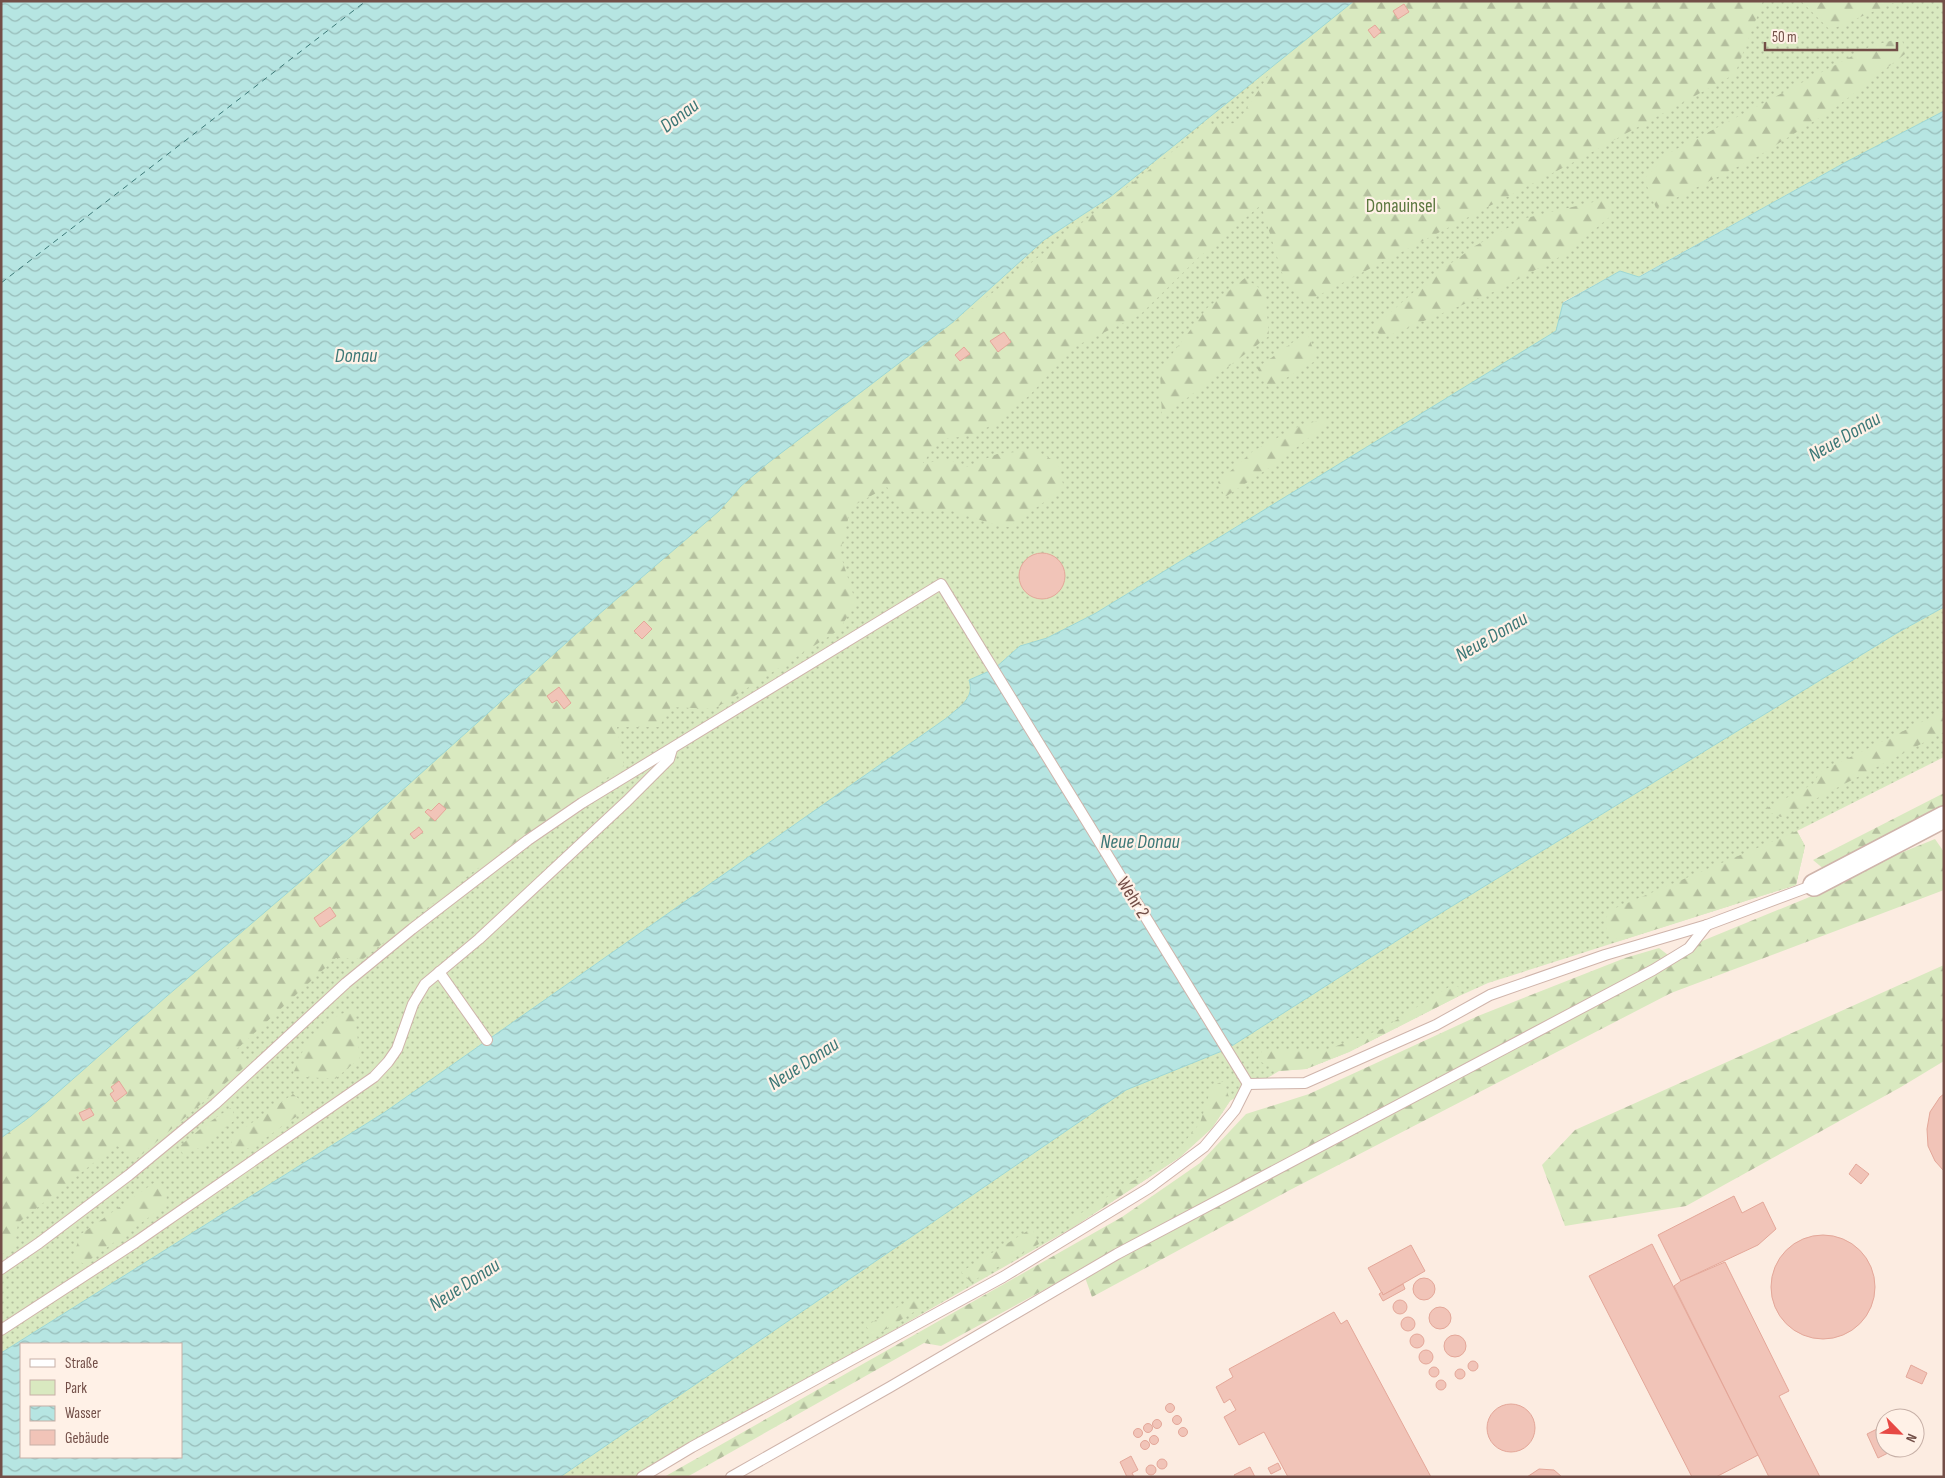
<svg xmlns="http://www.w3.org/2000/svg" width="1945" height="1478" font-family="'Sofia Sans Condensed',sans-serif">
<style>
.green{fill:url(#green-dots)}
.forest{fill:url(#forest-firs)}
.water{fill:url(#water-waves);stroke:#9cd7d4;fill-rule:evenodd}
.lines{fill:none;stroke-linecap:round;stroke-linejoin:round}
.ferry{stroke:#3c7877;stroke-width:1;stroke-dasharray:6 5;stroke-linecap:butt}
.building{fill:#f1c4b8;stroke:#e4a799}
.lane-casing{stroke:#cfb4ab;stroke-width:12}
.street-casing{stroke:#cfb4ab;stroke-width:24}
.lane{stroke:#fff;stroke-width:10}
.street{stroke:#fff;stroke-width:21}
.labels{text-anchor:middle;stroke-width:4.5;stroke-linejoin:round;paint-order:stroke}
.park-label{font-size:19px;fill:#5c7840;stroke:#fff1e7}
.street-label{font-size:19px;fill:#734f48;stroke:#fff1e7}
.water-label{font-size:20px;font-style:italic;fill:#3c7877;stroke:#fff1e7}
</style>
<defs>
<pattern id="green-dots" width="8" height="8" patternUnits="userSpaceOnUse" patternTransform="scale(1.25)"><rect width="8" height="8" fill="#d9e9c0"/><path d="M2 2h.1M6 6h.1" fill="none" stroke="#b4bf9e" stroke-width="1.8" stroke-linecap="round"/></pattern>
<pattern id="forest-firs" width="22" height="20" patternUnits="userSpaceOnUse" patternTransform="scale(1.25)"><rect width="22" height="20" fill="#d9e9c0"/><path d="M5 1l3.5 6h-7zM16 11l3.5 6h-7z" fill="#b4bf9e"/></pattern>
<pattern id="water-waves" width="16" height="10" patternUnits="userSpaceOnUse" patternTransform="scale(1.25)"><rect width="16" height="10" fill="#b6e5e2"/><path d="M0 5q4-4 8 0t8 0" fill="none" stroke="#98bcb9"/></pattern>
</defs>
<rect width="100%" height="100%" fill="#fcece1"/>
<g class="green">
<path d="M1354,1H1944V111L1846,162L1638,277L1620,271L1563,302L1557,331L1096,613L1047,638L1020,646L994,669L969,680C975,698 960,706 948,717L385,1112L1,1353V1138L31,1116L300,882L455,741L719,511L768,463L953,322L1044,240L1110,197Z"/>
<path d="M1944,607V757L1797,831L1805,846L1796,885L1488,983L1457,997L1349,1052L1306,1069L1279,1071L1230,1101L1212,1128L1180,1157L1072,1228L637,1477H560L1126,1090L1227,1049L1423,924L1897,633Z"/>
</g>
<g class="forest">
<path d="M1335,1H1763L1735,74L1572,163L1304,303L1283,276L1261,205L1198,258L1140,315L1074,347L1030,395L994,424L972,435L939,440L923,463L951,460L964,468L997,454L1035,450L1058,463L1064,488L1009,527L999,526L949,510L903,512L887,487L851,507L840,553L856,603L839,630L714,709L671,707L659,727H617L624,766L470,874L363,959L336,958L236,1050L247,1065L136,1159L116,1145L18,1223L15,1245L1,1255V1138L31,1116L167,996L300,882L576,634L719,511L741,486L768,463L1008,281L1206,125L1237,123L1300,28Z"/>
<path d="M1801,1H1898L1830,30Z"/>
<path d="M1902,38L1905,54L1835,108L1757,157L1656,208L1644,179L1669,153L1871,46Z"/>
<path d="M1606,199L1612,215L1565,254L1498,290L1383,338L1373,328L1425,282L1475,246L1526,218Z"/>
<path d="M1245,278L1265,292L1269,336L1162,417L1160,370L1207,308Z"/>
<path d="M1307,332L1317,360L1269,388L1257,368Z"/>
<path d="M1335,417L1281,460L1225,497L1218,482L1253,451L1301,425Z"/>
<path d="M1944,711V732L1781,817L1763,810L1813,784L1820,772Z"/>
<path d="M1944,793V809L1825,870L1813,860Z"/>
<path d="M1797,831L1805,846L1796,885L1619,941L1607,931L1604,920L1613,909Z"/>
<path d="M1935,839L1944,852V890L1671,993L1290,1190L1092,1297L1082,1269L941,1346L924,1343L687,1477H664L1122,1217L1200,1163L1246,1114L1309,1094L1478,1016L1625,958L1659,948L1668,955L1812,896L1871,865Z"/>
<path d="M1944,965V1061L1901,1087L1686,1206L1565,1226L1542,1165L1575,1130Z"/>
<path d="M1452,985L1459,987L1457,997L1349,1052L1306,1069L1279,1071L1257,1060L1262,1051H1323L1382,1029Z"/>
<path d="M354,1008L360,1058L335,1079L292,1076L304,1048L327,1021Z"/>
<path d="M1224,1081L1230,1101L1212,1128L1180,1157L1072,1228L1070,1220L1173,1156L1200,1123L1212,1086Z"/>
<path d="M293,1094L300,1100L303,1112L257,1144L238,1153L230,1149L233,1136Z"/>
<path d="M232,1107L235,1120L199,1148L183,1155L180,1146L205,1125Z"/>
<path d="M158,1180L167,1190L166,1205L84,1264L72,1258L81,1234Z"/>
<path d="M1032,1228L1039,1244L971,1282L961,1272Z"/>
<path d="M913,1298L922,1307L873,1337L866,1326Z"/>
</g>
<g class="water">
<path d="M1,1H1354L1110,197L1044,240L953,322L768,463L741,486L719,511L576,634L300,882L167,996L31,1116L1,1138Z"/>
<path d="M1944,111V607L1897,633L1423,924L1227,1049L1126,1090L560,1477H1V1353L385,1112L948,717C960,706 975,698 969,680L994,669L1020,646L1047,638L1096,613L1556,331L1563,303L1620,271L1639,277L1846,162ZM21,1344H181V1457H21Z"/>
</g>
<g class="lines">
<path class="ferry" d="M1,283L366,1"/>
</g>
<g class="building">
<path d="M1404,4L1409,12L1398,19L1393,11Z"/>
<path d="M1375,25L1381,32L1374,38L1368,30Z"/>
<path d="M1004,332L1011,342L998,352L990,341Z"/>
<path d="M964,347L970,354L960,361L955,355Z"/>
<circle cx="1042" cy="576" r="23"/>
<path d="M644,621L652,629L642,639L634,631Z"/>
<path d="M559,687L571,703L564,709L557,700L552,703L547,696Z"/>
<path d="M439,803L446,809L435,821L425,812L428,809L431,811Z"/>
<path d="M419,827L423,832L414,839L410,834Z"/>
<path d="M330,907L336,916L320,927L314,918Z"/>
<path d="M119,1081L127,1093L115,1102L110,1094L114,1091L111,1087Z"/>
<path d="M1944,1094V1171L1935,1161L1928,1146L1927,1129L1930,1112L1940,1097Z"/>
<path d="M90,1108L94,1115L83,1121L79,1113Z"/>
<path d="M1856,1164L1869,1174L1861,1184L1849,1174Z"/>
<path d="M1734,1196L1742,1213L1763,1202L1776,1229L1758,1245L1681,1281L1658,1235Z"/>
<circle cx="1823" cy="1287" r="52"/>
<path d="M1652,1244L1758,1455L1716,1477H1692L1589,1276Z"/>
<path d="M1411,1245L1425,1271L1383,1295L1368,1268Z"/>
<path d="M1725,1262L1789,1391L1779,1396L1820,1477H1769L1674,1286L1681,1281Z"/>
<circle cx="1424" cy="1289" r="11"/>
<path d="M1403,1284L1405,1289L1383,1301L1379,1294L1382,1292L1383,1295Z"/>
<circle cx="1400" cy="1307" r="7"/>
<circle cx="1440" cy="1318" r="11"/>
<path d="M1334,1312L1341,1324L1347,1320L1431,1477H1288L1264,1432L1239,1445L1224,1417L1236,1410L1230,1399L1224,1403L1216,1387L1233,1377L1229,1369Z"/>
<circle cx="1408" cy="1324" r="7"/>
<circle cx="1417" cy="1341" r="7"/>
<circle cx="1455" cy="1346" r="11"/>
<circle cx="1426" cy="1357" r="7"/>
<circle cx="1473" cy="1366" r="5"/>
<path d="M1911,1365L1927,1373L1922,1384L1906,1377Z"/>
<circle cx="1434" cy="1372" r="5"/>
<circle cx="1460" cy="1374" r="5"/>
<circle cx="1441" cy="1385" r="5"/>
<circle cx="1170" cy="1408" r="4.5"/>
<circle cx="1511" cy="1428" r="24"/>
<circle cx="1177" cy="1420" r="4.5"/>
<circle cx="1157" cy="1424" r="4.5"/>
<circle cx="1148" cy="1428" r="4.5"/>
<path d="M1885,1425V1448H1898L1878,1458L1867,1434Z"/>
<circle cx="1183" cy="1432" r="4.5"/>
<circle cx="1138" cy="1433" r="4.5"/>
<circle cx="1154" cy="1440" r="4.5"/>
<circle cx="1145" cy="1445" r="4.5"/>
<path d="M1131,1456L1138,1470L1132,1473L1134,1477H1127L1120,1462Z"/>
<circle cx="1162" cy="1464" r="5"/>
<path d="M1278,1463L1281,1469L1271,1474L1268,1468Z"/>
<circle cx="1151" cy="1470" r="5"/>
<path d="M1250,1467L1255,1477H1235L1234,1475Z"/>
<path d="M1539,1469L1554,1470L1562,1477H1527Z"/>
</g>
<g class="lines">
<defs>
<g id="lane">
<path d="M439,972L487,1040"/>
<path d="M1248,1084L1305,1083L1436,1025L1490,995L1605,955L1707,925L1814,885"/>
<path d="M1,1269L39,1243L129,1175L215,1104L346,983L412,929L528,840L582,803L941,584L1248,1084"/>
<path d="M1,1330L136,1242L374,1077L388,1062L397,1049L413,1004L425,984L479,939L627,801L669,759L672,749"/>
<path d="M642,1477L692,1447L1003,1277L1149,1188L1204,1147L1235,1110L1248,1084"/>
<path d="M731,1477L890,1387L1117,1254L1653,970L1689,948L1707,925"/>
</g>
<path id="street" d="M1814,885L1944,817"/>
</defs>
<use href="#lane" class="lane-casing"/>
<use href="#street" class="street-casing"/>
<use href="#lane" class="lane"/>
<use href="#street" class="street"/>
</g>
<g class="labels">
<g class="park-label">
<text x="1401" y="212">Donauinsel</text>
</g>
<g class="street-label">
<text transform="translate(1134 897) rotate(58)" y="7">Wehr 2</text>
</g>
<g class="water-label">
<text transform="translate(679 115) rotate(-37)" y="7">Donau</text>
<text x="356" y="362">Donau</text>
<text transform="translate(1844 436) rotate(-30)" y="7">Neue Donau</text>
<text transform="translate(1491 636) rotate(-30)" y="7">Neue Donau</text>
<text x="1140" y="848">Neue Donau</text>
<text transform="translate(803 1063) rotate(-33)" y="7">Neue Donau</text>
<text transform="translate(464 1284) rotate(-33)" y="7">Neue Donau</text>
</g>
</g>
<rect width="1945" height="1478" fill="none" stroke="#734f48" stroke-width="5"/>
<rect x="20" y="1343" width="162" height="115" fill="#fff1e7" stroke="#c7b0a7"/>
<rect x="30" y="1359" width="25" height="8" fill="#ffffff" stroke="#c7b0a7"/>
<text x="65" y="1368" font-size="15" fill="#734f48">Straße</text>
<rect x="30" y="1380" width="25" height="15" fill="#d9e9c0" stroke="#c7b0a7"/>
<text x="65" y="1393" font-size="15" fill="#734f48">Park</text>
<rect x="30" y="1406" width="25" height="15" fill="url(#water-waves)" stroke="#c7b0a7"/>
<text x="65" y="1418" font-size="15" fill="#734f48">Wasser</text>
<rect x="30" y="1430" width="25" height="15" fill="#f1c4b8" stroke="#c7b0a7"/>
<text x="65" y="1443" font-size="15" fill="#734f48">Gebäude</text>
<g transform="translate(1900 1433) rotate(114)"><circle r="24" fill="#fff1e7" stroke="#c7b0a7"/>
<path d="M0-4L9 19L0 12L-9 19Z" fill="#e74945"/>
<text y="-8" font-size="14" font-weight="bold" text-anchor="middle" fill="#734f48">N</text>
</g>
<path d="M1765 42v8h132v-8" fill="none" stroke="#734f48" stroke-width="2.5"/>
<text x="1772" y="42" font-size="15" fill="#734f48" stroke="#fff1e7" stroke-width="4" paint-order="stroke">50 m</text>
</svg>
